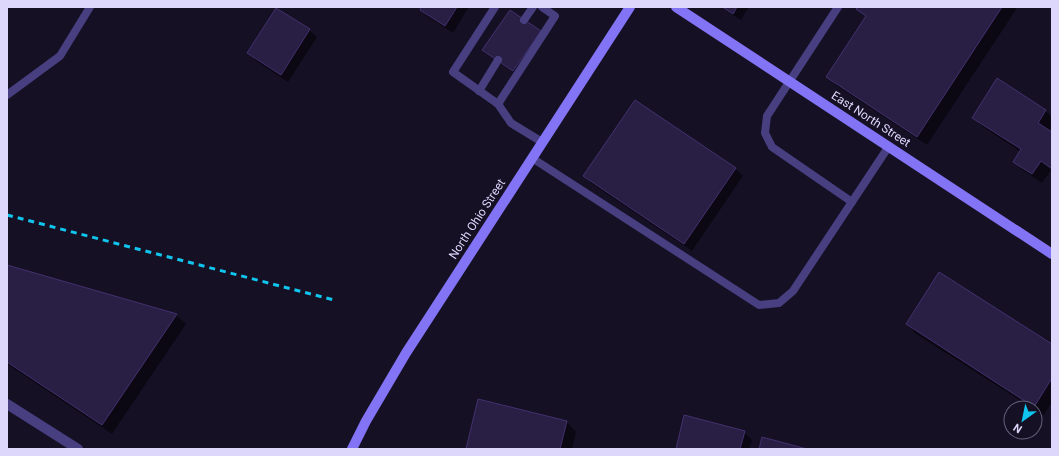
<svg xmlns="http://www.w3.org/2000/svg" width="1059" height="456" font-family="Roboto,sans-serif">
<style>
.shadow{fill:#0007}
.building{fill:#291e44;stroke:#43316f}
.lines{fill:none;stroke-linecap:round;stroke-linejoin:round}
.lane{stroke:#473f80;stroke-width:8}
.street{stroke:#473f80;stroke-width:10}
.secondary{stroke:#8374f6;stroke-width:10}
.rail{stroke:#10c6ef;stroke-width:3;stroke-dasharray:6 5;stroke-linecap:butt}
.labels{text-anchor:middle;stroke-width:3.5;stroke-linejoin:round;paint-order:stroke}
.street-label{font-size:12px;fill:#ded7fc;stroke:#161025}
</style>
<rect width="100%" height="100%" fill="#161025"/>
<g class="shadow">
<path d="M423,7H469L453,33L428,17L421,10Z"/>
<path d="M719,7H749L741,20Z"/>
<path d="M859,7H1016L1017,8L927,145L837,86L827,77L866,17L857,9Z"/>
<path d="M309,30L317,37L288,82L256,61L248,53Z"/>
<path d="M540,32L516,73L486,52Z"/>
<path d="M997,80L1046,111L1052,117V126L1049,131L1052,133V171L1051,170L1042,183L1024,171L1014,162L1021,152L983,127L973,118Z"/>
<path d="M735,168L743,176L692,251L592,184L584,176Z"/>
<path d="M7,266L176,315L186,324L112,434L7,364Z"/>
<path d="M907,324L1052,346V402L1044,415L1035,410V408H1032L916,334Z"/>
<path d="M479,400L567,422L576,432L572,449H467Z"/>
<path d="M744,432L752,440L749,449H677Z"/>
</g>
<g class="building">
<path d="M421,7H457L445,26L420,10Z"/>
<path d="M722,7H737L733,14Z"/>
<path d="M858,7H1002L917,137L826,77L866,16L856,9Z"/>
<path d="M276,8L310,29L281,75L247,53Z"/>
<path d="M510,10L541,31L513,71L482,50Z"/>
<path d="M997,78L1046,110L1038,123L1052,132V169L1041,161L1032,174L1013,162L1021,149L972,118Z"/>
<path d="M635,100L736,168L684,244L583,176Z"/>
<path d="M7,265L177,314L102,425L7,362Z"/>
<path d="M939,272L1052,344V378L1034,407L906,324Z"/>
<path d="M478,399L567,421L560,449H466Z"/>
<path d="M684,415L745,431L740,449H676Z"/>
<path d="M762,437L807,449H759Z"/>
</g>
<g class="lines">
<g class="lane">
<path d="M495,7L453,72L498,104L511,123L542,142"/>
<path d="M838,7L767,116L765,133L772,147L852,202"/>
<path d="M524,20L533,7"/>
<path d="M479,91L498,60"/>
<path d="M7,95L60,56L90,7"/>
<path d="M498,104L555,16L542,7"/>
<path d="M532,158L759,305L779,303L793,291L889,146"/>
</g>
<path class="street" d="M7,404L78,449"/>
<g class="secondary">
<path d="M676,7L1052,254"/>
<path d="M352,449L366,421L406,353L630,7"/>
</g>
<path class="rail" d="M7,215L334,300"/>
</g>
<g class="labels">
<g class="street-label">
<text transform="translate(871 119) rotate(33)" y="4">East North Street</text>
<text transform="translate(477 219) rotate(-57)" y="4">North Ohio Street</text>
</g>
</g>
<rect width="1059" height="456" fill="none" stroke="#ded7fc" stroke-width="16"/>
<g transform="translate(1023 420) rotate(213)"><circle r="19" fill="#161025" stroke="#66607b"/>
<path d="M0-3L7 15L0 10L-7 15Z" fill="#10c6ef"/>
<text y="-6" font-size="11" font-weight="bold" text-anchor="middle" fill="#ded7fc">N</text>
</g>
</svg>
